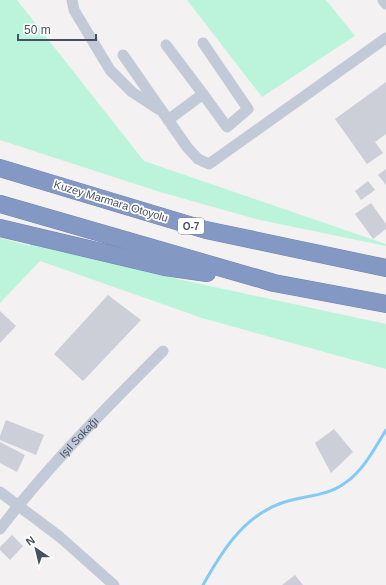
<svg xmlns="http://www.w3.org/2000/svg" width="386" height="585" font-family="Helvetica,sans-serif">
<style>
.green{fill:#bcf4db}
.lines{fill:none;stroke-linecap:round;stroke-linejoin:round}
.stream{stroke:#85caf5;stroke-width:3}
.building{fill:#cccfd7}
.highway-casing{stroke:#6f83b0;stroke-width:18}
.minor{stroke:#c3cad7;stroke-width:11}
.highway{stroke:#8498c4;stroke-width:17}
.labels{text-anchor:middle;stroke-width:3.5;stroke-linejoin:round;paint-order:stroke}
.shield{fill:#fff;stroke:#7e8490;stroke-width:1}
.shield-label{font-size:10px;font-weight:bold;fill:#475061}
.street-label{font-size:11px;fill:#475061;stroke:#fff}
</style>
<rect width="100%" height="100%" fill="#f3f1f1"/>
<g class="green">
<path d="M0,0H17L144,161L386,244V246L260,220L160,192L0,140Z"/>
<path d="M187,0H326L355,36L262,97Z"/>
<path d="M0,238L30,246L31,242L182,280L386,324V369L202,318L40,261L0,303Z"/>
</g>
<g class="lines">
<path class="stream" d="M203,585C221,553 242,518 279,504C300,495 325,498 345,483C363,471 375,448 386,430"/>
</g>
<g class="building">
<path d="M386,82V134L375,142L383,153L367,164L335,119Z"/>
<path d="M386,169V185L378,175Z"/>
<path d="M368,181L375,190L361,200L355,191Z"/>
<path d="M371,203L386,224V229L373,239L355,214Z"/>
<path d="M108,295L141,320L83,381L54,354Z"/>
<path d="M0,311L16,326L0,343Z"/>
<path d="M6,420L44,435L36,455L0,440V436Z"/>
<path d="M334,429L353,452L331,473L315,443Z"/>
<path d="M0,442L25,455L17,472L0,463Z"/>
<path d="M12,535L23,546L10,560L0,550V547Z"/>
<path d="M295,575L303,585H282Z"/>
</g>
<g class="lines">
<defs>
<g id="highway">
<path d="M0,168L206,230L386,268"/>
<path d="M0,204L274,283L386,304"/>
<path d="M0,228L165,267L207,273"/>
</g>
</defs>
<use href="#highway" class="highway-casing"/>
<g class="minor">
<path d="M72,0L74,10L110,70L132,92L158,109"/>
<path d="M383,0L386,4"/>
<path d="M203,43L248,109L227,127L203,94"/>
<path d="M166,45L203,94L168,120"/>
<path d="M123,55L187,147L198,159L209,164L386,38"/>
<path d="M0,492L60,537L114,585"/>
<path id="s1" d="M0,529C48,466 107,407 163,351"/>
</g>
<use href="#highway" class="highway"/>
</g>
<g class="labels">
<rect class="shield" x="178" y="218" width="26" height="16" rx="3"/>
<g class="shield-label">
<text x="191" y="230">O-7</text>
</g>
<g class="street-label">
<text transform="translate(111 201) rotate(17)" y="4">Kuzey Marmara Otoyolu</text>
<text dy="4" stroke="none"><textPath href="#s1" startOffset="121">Işıl Sokağı</textPath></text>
</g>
</g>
<g transform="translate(36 549) rotate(325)" stroke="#ffffff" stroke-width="3" paint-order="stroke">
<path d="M0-3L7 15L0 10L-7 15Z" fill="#475061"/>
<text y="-6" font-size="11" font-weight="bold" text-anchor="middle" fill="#475061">N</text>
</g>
<path d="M18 34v6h78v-6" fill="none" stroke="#475061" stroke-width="2"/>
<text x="24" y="34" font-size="12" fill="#475061" stroke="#ffffff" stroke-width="3" paint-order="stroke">50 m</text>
</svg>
